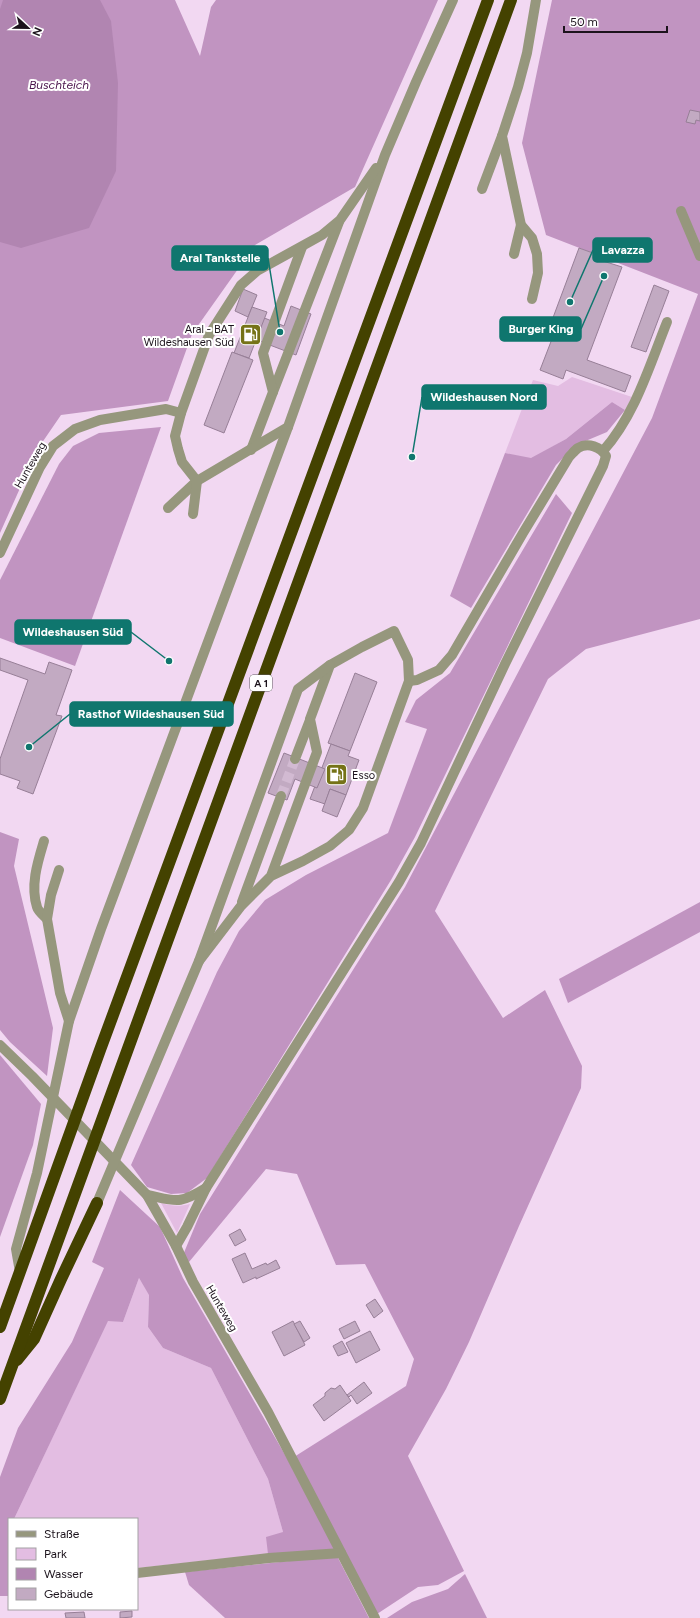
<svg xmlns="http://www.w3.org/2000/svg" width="700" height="1618" font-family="Figtree,sans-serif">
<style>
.green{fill:#e3bde2}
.forest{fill:#c194c1}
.water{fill:#b185b1}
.building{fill:#c2aac2;stroke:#977f97}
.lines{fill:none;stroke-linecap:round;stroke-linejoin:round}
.minor-tunnel{stroke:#d2bad2;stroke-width:10;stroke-dasharray:10 5;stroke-linecap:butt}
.minor{stroke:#96977d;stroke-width:10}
.highway{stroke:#444200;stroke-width:12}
.labels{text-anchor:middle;stroke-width:4;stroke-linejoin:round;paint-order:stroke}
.shield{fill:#fff;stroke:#605a60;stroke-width:1}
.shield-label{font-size:10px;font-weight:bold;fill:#1c131c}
.poi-label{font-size:11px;fill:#1c131c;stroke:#fff;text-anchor:end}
.street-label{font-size:11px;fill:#1c131c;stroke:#fff}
.water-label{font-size:12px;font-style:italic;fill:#4a144c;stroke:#fff}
.leader{fill:none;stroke:#0f766e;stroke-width:1.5}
.callout-dot{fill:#0f766e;stroke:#fff;stroke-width:1.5}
.callout{fill:#0f766e;stroke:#0f766e;stroke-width:1.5}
.callout-label{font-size:12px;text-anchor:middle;font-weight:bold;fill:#fff}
</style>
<rect width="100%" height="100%" fill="#f2d8f2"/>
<g class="green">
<path d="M572,377L632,397L625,410L612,402L566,439L531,459L505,453L533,380L558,386Z"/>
<path d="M161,1203C172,1206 179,1207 190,1204L177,1233Z"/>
<path d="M139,1278L149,1294L148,1327L163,1348L211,1368L268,1479L283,1532L268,1554L137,1568V1519H14L108,1320L123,1322Z"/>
</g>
<g class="forest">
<path d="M0,0H175L200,56L211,7L216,0H438L355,187L255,245L192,334L168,401L61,415L37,450L0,533Z"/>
<path d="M552,0H700V619L586,649L548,679L435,911L503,1018L545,990L582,1066L581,1088L519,1226L469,1342L446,1389L408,1456L464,1571L438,1585L418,1587L377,1614L294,1457L406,1386L414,1359L365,1264L336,1265L297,1174L266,1169L189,1262L183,1255L200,1214L405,887L652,418L698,294L546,235L522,143Z"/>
<path d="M612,402L625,410L607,432L576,445L556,465L471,608L450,596L505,453L531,458L566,439Z"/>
<path d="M161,427L75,666L0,638V580L59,464L73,446L99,433Z"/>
<path d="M556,494L572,513L415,837L391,880L207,1178L187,1193L171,1194L147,1187L131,1165L217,972L239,931L265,900L306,875L388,833L427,729L405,722L416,700L450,673Z"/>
<path d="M0,832L19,839L14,866L53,1028L47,1076L10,1042L0,1030Z"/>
<path d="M700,902V932L568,1003L559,979Z"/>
<path d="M0,1055L41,1104L33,1145L0,1237Z"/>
<path d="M120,1190L160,1227L183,1278L288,1460L336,1551L268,1554L266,1537L283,1532L268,1479L211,1368L163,1348L148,1327L149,1295L139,1278L123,1322L108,1321L14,1519H9L8,1596H0V1477L18,1428L72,1342L104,1268L92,1262Z"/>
<path d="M337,1556L369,1618H225L189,1585L185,1572Z"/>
<path d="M465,1574L487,1618H387L412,1602L448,1589Z"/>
</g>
<path class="water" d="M3,0H100L111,21L118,83L116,171L89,228L21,248L0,242V9Z"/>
<g class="building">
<path d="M690,110L700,112V121L696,120L695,124L686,122Z"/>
<path d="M579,248L604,257L603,261L622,267L587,360L631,376L625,392L566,370L563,379L540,370L557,326L551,323Z"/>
<path d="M654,285L669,291L646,352L631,347Z"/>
<path d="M243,289L257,295L248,317L235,311Z"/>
<path d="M291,306L311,314L296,355L254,339L262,317L284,326Z"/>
<path d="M252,307L267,312L249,358L234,353Z"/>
<path d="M232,352L253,360L224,433L204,425Z"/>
<path d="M0,658L45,674L49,662L72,670L56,715L62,716L33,794L17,788L20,781L0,774V759L28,680L0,670Z"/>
<path d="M355,673L377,682L350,751L328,743Z"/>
<path d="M331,744L350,751L348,756L359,760L346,795L330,789L325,804L310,799Z"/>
<path d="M284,753L325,769L317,788L295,779L287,800L268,793Z"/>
<path d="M330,789L346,795L337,817L322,811Z"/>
<path d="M240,1229L246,1240L235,1246L229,1235Z"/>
<path d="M245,1253L252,1269L266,1263L267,1265L276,1260L280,1268L256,1279V1277L243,1283L232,1259Z"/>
<path d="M375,1299L383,1311L374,1318L366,1305Z"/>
<path d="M293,1321L305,1345L284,1356L272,1332Z"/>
<path d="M300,1321L310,1338L304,1342L294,1324Z"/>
<path d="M355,1321L360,1331L344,1339L339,1329Z"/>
<path d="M370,1331L380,1350L356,1363L346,1343Z"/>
<path d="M342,1341L348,1352L338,1356L333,1346Z"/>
<path d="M364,1382L372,1393L357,1404L351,1395L349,1397L347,1395Z"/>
<path d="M340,1385L351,1401L324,1421L313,1405L325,1396V1393L331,1388L335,1389Z"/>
<path d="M132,1611V1617L120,1618V1612Z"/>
<path d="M84,1612L85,1618H66L65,1613Z"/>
</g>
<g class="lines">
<path class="minor-tunnel" d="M281,796L295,759"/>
<g class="minor">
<path d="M482,189L502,136"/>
<path d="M681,211L700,256"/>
<path d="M514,254L521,225"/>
<path d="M532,299L538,273L537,254L532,238L521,225L502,136L518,87L527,53L536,0"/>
<path d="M273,392L339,222"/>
<path d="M251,450L273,392L263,353L302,247"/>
<path d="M603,451C635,415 649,367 667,322"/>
<path d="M168,508L197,481L288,427L385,155L416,82L453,0"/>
<path d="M193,514L197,481L182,462L178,449L175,436L181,413L209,335L241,285L257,271L322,235L340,220L376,168"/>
<path d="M0,553L40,467L53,446L75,429L100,420L166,409L181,413"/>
<path d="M295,759L310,720"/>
<path d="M44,841C38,861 30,885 37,907C38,911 44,916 47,919"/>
<path d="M59,870L51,895L47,919L60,993L69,1021"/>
<path d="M242,902L281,796"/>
<path d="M199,961L241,906L271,876L317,752L310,719L330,665L362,647L394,631L408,660L409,681L363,808L349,830L330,846L303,861L271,876"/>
<path d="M0,1045L32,1076L147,1195L176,1246L193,1282L268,1412L375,1618"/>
<path d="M147,1195C177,1201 178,1205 206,1188"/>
<path d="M97,1203L199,961L298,689L330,665"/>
<path d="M176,1246L187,1227L206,1188L399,882L421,843L505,664L603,466L606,456C601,447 588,442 578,448C575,450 572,454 569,457L523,533L452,655L439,670L417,680L409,681"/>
<path d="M20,1272L16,1249L37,1173L69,1021L101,929L288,427"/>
<path d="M137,1573L269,1558L341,1553"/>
</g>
<g class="highway">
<path d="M0,1327L100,1050L488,0"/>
<path d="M17,1360L34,1339L61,1279L97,1203"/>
<path d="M0,1399L511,0"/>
</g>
</g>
<defs>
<symbol id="fuel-square" viewBox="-11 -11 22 22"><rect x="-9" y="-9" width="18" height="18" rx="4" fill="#757317" stroke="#fff"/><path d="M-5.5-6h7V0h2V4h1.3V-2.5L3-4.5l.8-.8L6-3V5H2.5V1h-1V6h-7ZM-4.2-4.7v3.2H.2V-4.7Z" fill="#fff"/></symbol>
</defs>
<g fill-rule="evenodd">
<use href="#fuel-square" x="238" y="322" width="25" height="25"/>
<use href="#fuel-square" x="324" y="762" width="25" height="25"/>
</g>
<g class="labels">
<rect class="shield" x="250" y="675" width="22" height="16" rx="3"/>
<g class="shield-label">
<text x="261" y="687">A 1</text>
</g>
<g class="poi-label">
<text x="234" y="333">Aral - BAT<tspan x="234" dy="13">Wildeshausen Süd</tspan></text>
<text x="352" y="779" text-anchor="start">Esso</text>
</g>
<g class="street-label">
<text transform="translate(30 465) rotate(-60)" y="4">Hunteweg</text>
<text transform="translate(222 1308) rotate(60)" y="4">Hunteweg</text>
</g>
<g class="water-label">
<text x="59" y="89">Buschteich</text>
</g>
</g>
<path class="leader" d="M570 302L593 250M280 332L268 258M604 276L581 329M412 457L422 397M169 661L131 632M29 747L70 714"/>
<g class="callout-dot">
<circle cx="570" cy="302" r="4"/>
<circle cx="280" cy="332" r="4"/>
<circle cx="604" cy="276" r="4"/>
<circle cx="412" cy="457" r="4"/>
<circle cx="169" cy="661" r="4"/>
<circle cx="29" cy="747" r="4"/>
</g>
<g class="callout">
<rect x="593" y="238" width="59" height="24" rx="4"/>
<rect x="172" y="246" width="96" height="24" rx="4"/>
<rect x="500" y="317" width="81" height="24" rx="4"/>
<rect x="422" y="385" width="124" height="24" rx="4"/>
<rect x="15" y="620" width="116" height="24" rx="4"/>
<rect x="70" y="702" width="163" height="24" rx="4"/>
</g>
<g class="callout-label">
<text x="623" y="254">Lavazza</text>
<text x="220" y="262">Aral Tankstelle</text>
<text x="541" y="333">Burger King</text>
<text x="484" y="401">Wildeshausen Nord</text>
<text x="73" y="636">Wildeshausen Süd</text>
<text x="151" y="718">Rasthof Wildeshausen Süd</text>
</g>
<rect x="8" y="1518" width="130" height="92" fill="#ffffff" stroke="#a4a1a4"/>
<rect x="16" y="1531" width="20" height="6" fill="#96977d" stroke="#a4a1a4"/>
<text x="44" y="1538" font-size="12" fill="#1c131c">Straße</text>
<rect x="16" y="1548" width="20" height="12" fill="#e3bde2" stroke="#a4a1a4"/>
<text x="44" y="1558" font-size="12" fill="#1c131c">Park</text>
<rect x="16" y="1568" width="20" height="12" fill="#b185b1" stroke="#a4a1a4"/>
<text x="44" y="1578" font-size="12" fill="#1c131c">Wasser</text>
<rect x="16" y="1588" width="20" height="12" fill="#c2aac2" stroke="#a4a1a4"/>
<text x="44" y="1598" font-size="12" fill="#1c131c">Gebäude</text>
<g transform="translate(28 28) rotate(112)" stroke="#ffffff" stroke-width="3" paint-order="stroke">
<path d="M0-3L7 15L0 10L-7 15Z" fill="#1c131c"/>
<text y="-6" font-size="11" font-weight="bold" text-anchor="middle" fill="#1c131c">N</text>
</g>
<path d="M564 26v6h103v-6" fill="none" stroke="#1c131c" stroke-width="2"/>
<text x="570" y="26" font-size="12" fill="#1c131c" stroke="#ffffff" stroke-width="3" paint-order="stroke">50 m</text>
</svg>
